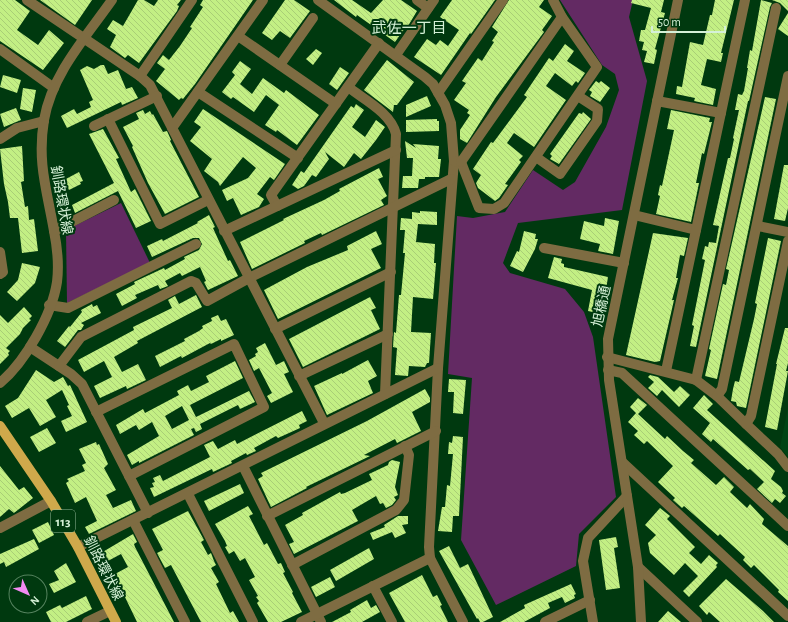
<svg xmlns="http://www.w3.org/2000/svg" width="788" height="622" font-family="'Alegreya Sans','Noto Sans JP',sans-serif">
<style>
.built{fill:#004414}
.park{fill:#632a63}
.building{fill:url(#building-back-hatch);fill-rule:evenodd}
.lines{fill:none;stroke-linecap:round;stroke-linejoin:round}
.minor{stroke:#7e6c42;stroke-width:10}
.major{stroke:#cfa94b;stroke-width:10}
.labels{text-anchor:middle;stroke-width:4;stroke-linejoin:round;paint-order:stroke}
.shield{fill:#00390f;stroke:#95ba9b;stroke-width:1}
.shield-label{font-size:13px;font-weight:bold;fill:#d5f1d7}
.street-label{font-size:14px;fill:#d5f1d7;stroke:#00390f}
.neighbourhood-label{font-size:15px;fill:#d5f1d7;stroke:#00390f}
</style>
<defs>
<pattern id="building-back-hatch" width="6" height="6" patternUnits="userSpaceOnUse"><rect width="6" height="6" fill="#c3ef84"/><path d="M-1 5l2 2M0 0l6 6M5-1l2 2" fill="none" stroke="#a9ce76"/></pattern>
</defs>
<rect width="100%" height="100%" fill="#00390f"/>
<path class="built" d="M788,408V457L780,447Z"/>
<g class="park">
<path d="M560,0H633L629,17L647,81L622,210L518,223L503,263L510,273L565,289L584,312L593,337L616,497L579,534L576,566L496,605L461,540L472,378L448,374L457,216L473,218L505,212L533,170L563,190L575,182L606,127L619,90L615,74L602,65Z"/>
<path d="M121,203L150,263L67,303L66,230Z"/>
</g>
<g class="building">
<path d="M0,0H15L30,11L17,30L38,45L49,30L64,43L43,70L0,41Z"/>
<path d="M40,0H92L75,25Z"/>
<path d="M138,0H144L154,6L158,0H181L177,5L179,6L177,11L139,63L128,55L125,58L110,47L116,35L107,29L113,20L123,26Z"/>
<path d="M203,0H253L195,84L183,99L181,98L179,100L156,81L165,69L157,63L163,55L169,60L180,46L192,28L190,27L203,7L200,5Z"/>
<path d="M285,0H294L310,11L290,38L280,31L272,40L262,33Z"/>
<path d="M334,0H352L371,13L383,0H401L417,11L408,26L407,25L395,42L357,15L356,17Z"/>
<path d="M452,0H495L471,34L470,33L441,75L414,57L427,39L436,45L440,40L448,46L459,30L440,17Z"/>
<path d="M509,0H544L539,7L552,16L542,30L544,32L496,97L467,143L460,139V130L470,115L467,113L469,110L454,100L466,83L462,81L478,58L482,61L494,42L492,41L498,32L492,27Z"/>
<path d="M632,0H664L661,12L665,13L655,49L657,50L654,64L644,62L647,51L642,50L644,42L639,41L641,30H645L651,8L631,3Z"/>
<path d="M715,0H734L721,53H723L721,62L707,59L701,85L716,89L713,105L694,101L695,98L676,94L677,86L682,87L690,42L703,45L710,15H712Z"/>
<path d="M761,0L772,3L770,7L749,101H748L696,347L690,346L694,326L692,325L705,260L702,259L705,246L708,247L709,242L716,243L719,226L713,225L728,158H730L734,139L733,138L739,110H735L738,94L742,95L744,91L748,68H747L750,50L752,51Z"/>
<path d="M772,0H788V11L780,3Z"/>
<path d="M788,13V36L778,29Z"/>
<path d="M565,44L574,51L567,61L585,73L578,83L576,81L572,86L555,73L546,86L566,100L534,147L514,133L507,143L523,156L519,160L521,162L505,184L508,185L499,198L495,201L478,188L476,183L481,175L473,169L491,142L493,143L527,97L524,95L549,58L553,61Z"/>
<path d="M316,49L322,53L313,65L306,59Z"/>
<path d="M387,60L414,82L397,105H394L393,112L364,90Z"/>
<path d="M240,61L251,69L240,84L252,94L263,78L284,93L286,90L319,115L297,145L277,130L276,132L265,125L279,105L266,95L254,112L233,97L231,99L222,92L235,75L232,72Z"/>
<path d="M101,65H104L108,74L118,70L126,89L132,87L138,98L122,105L121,102L67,128L61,116L74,109L77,114L91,107L89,102L93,100L80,70L87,66L94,69Z"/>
<path d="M340,67L349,73L337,90L329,84Z"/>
<path d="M3,75L21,80L17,93L0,87Z"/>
<path d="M596,81L599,83L601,81L610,88L600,102L590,96L592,92L589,90Z"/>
<path d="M23,88L36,90L32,112L20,109Z"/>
<path d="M427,96L431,106L406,117V105Z"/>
<path d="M765,97L776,99L717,379L705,376L711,350L709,349L723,284L726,285L729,270L726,269Z"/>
<path d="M356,104L364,110L352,127L365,137L376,120L385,127L376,140L361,159L354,153L344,167L325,152L329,159L316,177L312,175L304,186L298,189L292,185L301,171L304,173L351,106L354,108Z"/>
<path d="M16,108L21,120L4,127L0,114Z"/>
<path d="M203,109L285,164L274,180L270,177L257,194L264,199L259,207L241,215L233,198L227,201L222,190L248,178L256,168L243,157L220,186L218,182L204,171L212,159L190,141L201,127L194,122Z"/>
<path d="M143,110L145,114L150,111L152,115L153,114L163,132L167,131L171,140L170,141L199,197L165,214L148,183L132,147L133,146L123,127L139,119L136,113Z"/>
<path d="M671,110L710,118L709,122H712L704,154L702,153L696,183H699L691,222L656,214L660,196L658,195L660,185L662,186L674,130L667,129Z"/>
<path d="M583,112L591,119L559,164L550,159L552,156L550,154L579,113L582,114Z"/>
<path d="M437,119V121H439V131L406,132V120Z"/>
<path d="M103,129L119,158L116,159L131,192L135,189L151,221L136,228L118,191L75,213L72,205L114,183L89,134Z"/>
<path d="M405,141L416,148L413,144L439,146L438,159H441L439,177H425V179H419L418,188H402L403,176H412L413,158H407Z"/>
<path d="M22,146L24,181L21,182L25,207L28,206L29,220L34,219L38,251L22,253L18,218H10L8,202L4,184L0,149Z"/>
<path d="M784,165H788V208L785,221L774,219Z"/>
<path d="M379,168L383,177L378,179L387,196L381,200L384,205L322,235L321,233L304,241L305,243L252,269L240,242L284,220L283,219L324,200L340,191L339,189Z"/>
<path d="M79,172L83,181L80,182L81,184L69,190L64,180Z"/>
<path d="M420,211L437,212V225L418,224L416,242L435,244L434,263H436L433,299L413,297L411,332L431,333L429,363H427L425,367L409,366L408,376L395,375L397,348L393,347L394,332L396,333L399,295H401L405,253H403L405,230H400L401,218L412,219V212L420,213Z"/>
<path d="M209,215L215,227L213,228L228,261L230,260L238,276L208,290L204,282L206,281L200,267L182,276L180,273L165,281L168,286L160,289L158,285L135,295L137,298L122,306L116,294L135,284L134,282L164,268L165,270L185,259L184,257L199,250L202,244L199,238H193L152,257L147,246L162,239L163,241L198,223L197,222Z"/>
<path d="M605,218L619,221L613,254L598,251L600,244L580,239L584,221L604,226Z"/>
<path d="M376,231L382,244L371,249L381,268L278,319L264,290L307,267L348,250L347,246Z"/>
<path d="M524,231L536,234L535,239H538L535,249L523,272L510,266L517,251L519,252Z"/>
<path d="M653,233L688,238L684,256L680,255L676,278H678L672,300H674L660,361L655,362L626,355Z"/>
<path d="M768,238L781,241L746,408L737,406L736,402L731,401L733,389L735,381L739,382L754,319L757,304L755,303Z"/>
<path d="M554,257L562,259L561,263L564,264V267L608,277L602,314L588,311L592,290L548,278Z"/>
<path d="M22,263L40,267L35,283L17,301L7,292L18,280Z"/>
<path d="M196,295L202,307L137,341L138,343L114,357L122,372L138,364L146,380L127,389L126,386L100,398L94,386L112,377L104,361L84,372L78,360L134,330L133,327L172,308L168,300L175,296L179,304Z"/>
<path d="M370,297L376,308L371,310L380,329L303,367L289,339Z"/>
<path d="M92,304L93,307L97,305L101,313L81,323L84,325L81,330H78L65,347L57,341L69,326L70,327L82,312L81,310Z"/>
<path d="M24,307L32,316L29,319L31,320L23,328L20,334L6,348L10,351L8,353L9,355L0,364V315L8,323Z"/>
<path d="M218,315L221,321L226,319L234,335L221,341V339L211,344L210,343L182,358L181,356L160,367L155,356L185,341L184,339L199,331L203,328L202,326L212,321L211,318Z"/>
<path d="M785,328H788V363L786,371H788L777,430L765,427L777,364H776Z"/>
<path d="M265,343L276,365L284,361L289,372L284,374L293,392L271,403L267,396L272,393L259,368L254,371L249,360L256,356L255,354L258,352L256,348Z"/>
<path d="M368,360L377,376L368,381L373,393L327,415L314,386L342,373V374Z"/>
<path d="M235,361L243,378L190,405L196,417L249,391L255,402L240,409L238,405L200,424L202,429L196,432L194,428L191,429L194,435L139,463V461L132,465L127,455L159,436L152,422L139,430L136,425L120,434L116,425L143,409L145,413L179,395L177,391L188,385L191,391L209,382L206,376ZM182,406L189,420L172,429L165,416Z"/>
<path d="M36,370L54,382L63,377L68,386L70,385L87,422L66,432L61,421L72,416L67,406L69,405L62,390L46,400L56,417L40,426L29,408L12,418L5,406L18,398Z"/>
<path d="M650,375L658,377L674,392L680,386L690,395L679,407L662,390L657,396L648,388L654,382L648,377Z"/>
<path d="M449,379L466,380L463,414L453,413L454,392H448Z"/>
<path d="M425,389L430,398V402L412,412L421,431L397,443L395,439L364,455L370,456L306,487L307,488L271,507L258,479L263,476L261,473L367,421Z"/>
<path d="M704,395L713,404L707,410L775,471L771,479L781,487L783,491L782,493L786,496L780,503L775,499L772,503L757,489L764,482L750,469L748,470L713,439L711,442L702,434L710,423L693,408Z"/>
<path d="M638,398L647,405L638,414L665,439L667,436L683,451L694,460L691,463L716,485L724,477L734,487L730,492L747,508L750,504L764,519L762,524L788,546V601L778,592L779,590L754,565L751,568L743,560L745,557L720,534L718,536L684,506L682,508L673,500L675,498L658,482L673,466L647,441L644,444L634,435L638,431L628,422L636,413L630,407Z"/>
<path d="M302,411L307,421L299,425L300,428L278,438L276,436L254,448L256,451L247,455L246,453L231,461L232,463L213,472L212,469L154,497L150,488L154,487L152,483L155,482L153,478L160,475L163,481L210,457L204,445L213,441L218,449L235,440L237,444Z"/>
<path d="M47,428L56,443L39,452L30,437Z"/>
<path d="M453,436L463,437L459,516H453L452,532L438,531L442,507H445L447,485L450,486L453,454H448L449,442L452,443Z"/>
<path d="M96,442L97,445L99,444L108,464L104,468L116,490L106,495L113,508L131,500L136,511L89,534L85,527L97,521L86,497L75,503L66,483L69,481L67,479L85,471L82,465L86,463L79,449Z"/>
<path d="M392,460L400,462L395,487L398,495L394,497L396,500L392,505L386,508L383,503L380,504L376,496L352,510L358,521L294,554L289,544L294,542L285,525L303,515L302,513L340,492L341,494L345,493L372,480L369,474L388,465L389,462Z"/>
<path d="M0,466L19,490L24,487L33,498L14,513L9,509L0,517Z"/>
<path d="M240,484L244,493L209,511L204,501Z"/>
<path d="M248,506L253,514L249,516L264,545L267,543L278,564L281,563L285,572L283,573L293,592L292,593L302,612L281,622H268L257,603L259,601L256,597L258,596L249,580L255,577L245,558L240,561L234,551L229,554L225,547L227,546L225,541L215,524Z"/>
<path d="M660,508L670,516L667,519L695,547L689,553L701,564L709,555L718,563L716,565L717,567L689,597L683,591L698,576L685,563L674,575L650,553L648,543L656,535L645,525Z"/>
<path d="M188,511L204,540L201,542L208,555L211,553L214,561L216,565L211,568L219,582L216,584L230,613L233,611L239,622H201L171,565L165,568L157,553L163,550L152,529Z"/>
<path d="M398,516H408V524L402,525L406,533L395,538L392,532L373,540L370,533L385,527L384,525Z"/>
<path d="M48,522L54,535L39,543L32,530Z"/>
<path d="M133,534L137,542L134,544L135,547L174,622H137L123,593L117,596L114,589L119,586L115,579L118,578L115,574L128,567L121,554L106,562L101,553Z"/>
<path d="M616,537L618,547L614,548L620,588L606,590L599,540Z"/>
<path d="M34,539L39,549L6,567L4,562L0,564V554Z"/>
<path d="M449,546L460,568L468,564L493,617L483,622H480L478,618L477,619L439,551Z"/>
<path d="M369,548L374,559L336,581L330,570Z"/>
<path d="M66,563L76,582L54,593L49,584L59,580L54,571Z"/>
<path d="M422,575L433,597L437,595L442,605L440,606L448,622H405L389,593Z"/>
<path d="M330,577L335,587L316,597L311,587Z"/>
<path d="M726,579L763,611L774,622H720L709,612L707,615L699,606Z"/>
<path d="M571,584L576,594L574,595L575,598L565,603L562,597L548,603L550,608L524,622H500L525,608L524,605Z"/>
<path d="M86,596L92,609L66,622H51L46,612L60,605L62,608Z"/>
<path d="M367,600L371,608L376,605L380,612L362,622H332L351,612L350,610Z"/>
<path d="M668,611L681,622H658Z"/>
</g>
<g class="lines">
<g class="minor">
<path d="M27,0L140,76L150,85L324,423"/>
<path d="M318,0L425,77L433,84L445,105L451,123L454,161L438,368L429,547L430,558L463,622"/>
<path d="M417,0L428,8"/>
<path d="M238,36L336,104"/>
<path d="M0,49L54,88"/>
<path d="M396,55L434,0"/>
<path d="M280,65L313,18"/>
<path d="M140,76L192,0"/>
<path d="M348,87C365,100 391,113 396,134L385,394"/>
<path d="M198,92L298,158"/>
<path d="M438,93L503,0"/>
<path d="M657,101L721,113"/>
<path d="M108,119L160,224L208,200"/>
<path d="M94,126L157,96"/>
<path d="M172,128L263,0"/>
<path d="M0,139L17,128L44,121"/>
<path d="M536,157L560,174L597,121L598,109L578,96"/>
<path d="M454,161L461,162L479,208L494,209L504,203L597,67L562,17L553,0"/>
<path d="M461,162L562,17"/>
<path d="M277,206L271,195L379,43"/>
<path d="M634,215L696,230"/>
<path d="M758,226L788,232"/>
<path d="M54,231L114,200"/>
<path d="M224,231L396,150"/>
<path d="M544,248L624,263"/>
<path d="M0,252L3,272L0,274"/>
<path d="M49,305L68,308L196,244"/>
<path d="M275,329L391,272"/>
<path d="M30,347L71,374L82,384L148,513"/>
<path d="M607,357L696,380L717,396L746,424L778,454L788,467"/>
<path d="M59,366L81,337L191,281L196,283L207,301L249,278L451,179"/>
<path d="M608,370L622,373L788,526"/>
<path d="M666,371L745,0"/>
<path d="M299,376L388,334"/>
<path d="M696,380L776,8"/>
<path d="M0,383C25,362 52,315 57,282C59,266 57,246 54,231C47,190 37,163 44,120C52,74 86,37 112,0"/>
<path d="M717,396L722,389L788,76"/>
<path d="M96,412L234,344L264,407L129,476"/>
<path d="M746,424L751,416L788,241"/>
<path d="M622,462L788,616"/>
<path d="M243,466L321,622"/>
<path d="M188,494L253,622"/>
<path d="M267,516L436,431"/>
<path d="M133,520L185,622"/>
<path d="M0,528L51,501"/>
<path d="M78,547L438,368"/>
<path d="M292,565L396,510L404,500L409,455L405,446"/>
<path d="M638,567L697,622"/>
<path d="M373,586L392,622"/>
<path d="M87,622L110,611"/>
<path d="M301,622L430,558"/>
<path d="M545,622L590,600"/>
<path d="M593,622L583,561L588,538L627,496"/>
<path d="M641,622L638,567L609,380L608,339L678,0"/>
</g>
<path class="major" d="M0,426L51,501L78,547L116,622"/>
</g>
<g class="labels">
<rect class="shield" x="51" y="510" width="24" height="22" rx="3"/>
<g class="shield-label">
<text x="63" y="526">113</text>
</g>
<g class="street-label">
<text transform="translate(62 200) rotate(80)" y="5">釧路環状線</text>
<text transform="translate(601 306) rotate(-78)" y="5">旭橋通</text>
<text transform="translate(104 568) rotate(63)" y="5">釧路環状線</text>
</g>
<g class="neighbourhood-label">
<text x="409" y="33">武佐一丁目</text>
</g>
</g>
<g transform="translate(28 594) rotate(135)"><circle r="19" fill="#00390f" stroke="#55835f"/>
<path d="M0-3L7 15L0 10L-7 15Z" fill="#f38af2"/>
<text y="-6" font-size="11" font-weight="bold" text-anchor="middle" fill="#d5f1d7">N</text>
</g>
<path d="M652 26v6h73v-6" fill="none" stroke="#d5f1d7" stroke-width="2"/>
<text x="658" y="26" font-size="12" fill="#d5f1d7" stroke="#00390f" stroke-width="3" paint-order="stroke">50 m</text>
</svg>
